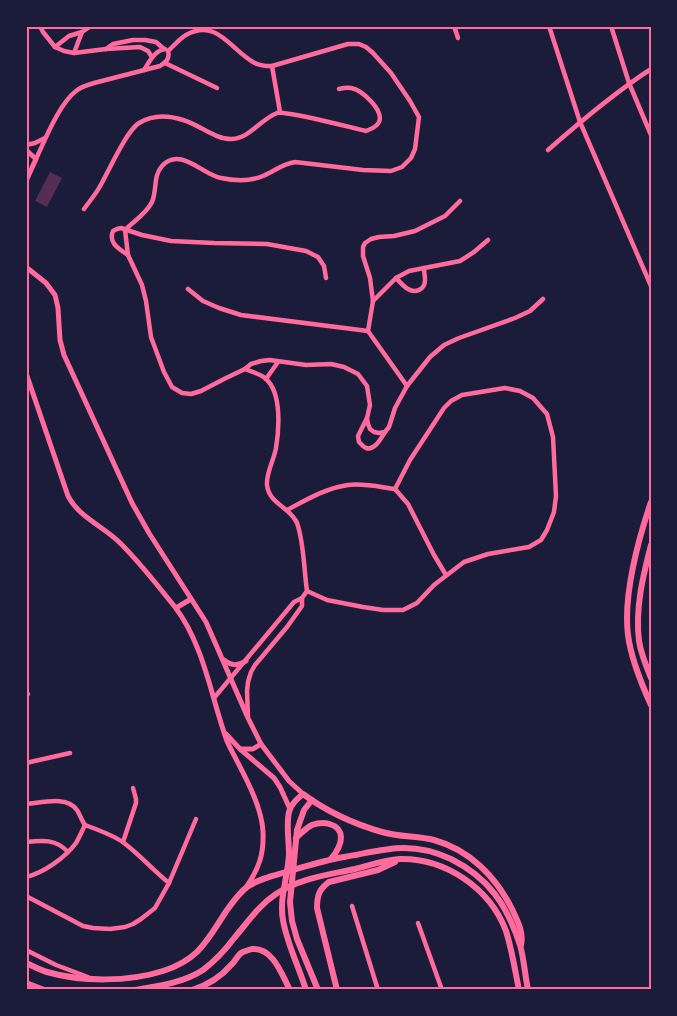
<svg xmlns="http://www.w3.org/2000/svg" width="677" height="1016" font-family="'Fira Sans',sans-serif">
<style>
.building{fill:#542f53}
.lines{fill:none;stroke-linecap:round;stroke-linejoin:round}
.minor{stroke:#ff6b9d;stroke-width:4.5}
.tertiary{stroke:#ff6b9d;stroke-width:5}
.secondary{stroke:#ff6b9d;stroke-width:6}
.neatline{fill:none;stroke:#ff6b9d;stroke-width:2}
</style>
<rect width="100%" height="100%" fill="#1b1b3a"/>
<path class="building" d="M50,172L62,178L47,207L35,201Z"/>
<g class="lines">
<g class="minor">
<path d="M40,26L43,32L55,47L64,51L74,53L106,49L140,47L148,51L152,57"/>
<path d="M454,26L458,38"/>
<path d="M549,26L580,122L651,286"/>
<path d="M611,26L629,83L651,135"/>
<path d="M55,47L69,36L82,32L91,26"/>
<path d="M106,49L113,44L133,40H145L156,42L164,49"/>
<path d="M74,53L82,32"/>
<path d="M165,63L217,88"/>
<path d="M272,66L280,112"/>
<path d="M144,70C149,62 155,50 165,49"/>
<path d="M26,145L35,143L45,138"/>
<path d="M548,150C581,121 614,93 651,69"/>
<path d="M36,159C45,140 59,104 76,91C81,87 87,85 94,83L160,66C166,62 170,59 168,51"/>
<path d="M84,209C89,202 95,195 99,188C108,173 126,131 139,123C152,115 168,115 183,120C198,124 216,140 232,139C250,138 261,119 277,113C286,110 352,128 366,131C371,129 377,127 379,122C384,110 362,90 351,88C347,87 343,88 339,89"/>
<path d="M125,230C133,222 147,213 152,202C157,191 153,176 162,166C180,146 203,175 221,178C235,181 251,181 263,176C275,171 282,164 295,162L363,170L391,171L402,167L411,158L415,149L419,117L410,101L391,73L373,53L366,47L359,44H348L272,66C266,66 259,66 253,62C230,49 217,18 186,35C179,39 174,46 168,51"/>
<path d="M125,230L128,255L142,285L146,301L151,337L164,372L172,387L182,393L191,394L201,391L226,378L245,369L251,364L261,361L270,360L306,365L331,364L344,367L358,374L367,386L370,405L367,418L368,424L370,429L374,432L379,433L385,432L389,427L395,408L407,386L430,357L444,345L459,338L515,318L530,311L543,299"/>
<path d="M128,255C119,249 108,243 113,231L117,229L121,228L142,235L171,241L214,243L267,244L306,251L318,257L324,266L326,278"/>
<path d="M396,278C400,282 404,287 408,289C416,294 425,289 425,280C425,276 424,272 424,268"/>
<path d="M188,289L203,301L219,308L241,315L368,331"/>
<path d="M373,301L396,278L409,271L460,261L474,252L488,240"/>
<path d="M266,379L278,362"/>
<path d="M407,386L368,331L373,301L370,278L363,256V247L365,243L371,239L379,237L394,236L415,231L445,216L460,201"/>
<path d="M367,418L358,436L359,442C361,444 363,447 366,448C375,451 381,438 385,432"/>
<path d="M395,489L408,504L434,555L446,575"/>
<path d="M287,510C306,500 326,488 348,485C363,483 380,487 395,489"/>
<path d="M307,591L327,600L363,607L383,610H403L417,603L434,585L464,562L488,554L529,547L541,540L547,530L554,512L556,496L553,437L547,414L533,398L520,391L505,388L462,395L451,401L444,408L410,460L395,489"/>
<path d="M26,694H28"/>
<path d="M214,698L294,602L302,598L307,591C304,571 304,542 297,523C290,507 269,504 267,485C266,473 274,460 276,448C279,430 282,393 266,379C261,374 252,372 245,369"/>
<path d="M248,717L247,691L248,682L251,672L255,665L287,627L302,606V598"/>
<path d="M26,763L70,753"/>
<path d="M26,804C41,803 67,795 77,810C80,815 82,821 85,825"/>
<path d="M85,825C96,829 115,836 124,843C140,855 154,871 169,883"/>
<path d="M26,842C43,840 56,839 68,852"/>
<path d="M123,842L136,803V799L133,788"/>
<path d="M26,877C43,873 65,858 76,843C79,838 82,831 85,825"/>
<path d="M26,896L83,926L93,928L110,929L125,927L133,924L141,919L155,908L169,883L196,819"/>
<path d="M352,906L378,990"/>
<path d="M418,923L442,990"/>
<path d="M26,950L56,965L88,977"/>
</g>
<g class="tertiary">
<path d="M26,150L36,159L26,181"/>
<path d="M26,267L46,283L55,295L58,308L60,340L64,355L132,503L149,533L206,622L248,718L261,744L289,781L303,794"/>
<path d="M26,373L68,496C79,517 101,525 118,541C139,561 157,585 175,607C204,645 211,697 227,741C230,748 234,755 237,761C248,782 262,809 263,832C264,854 259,868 247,886"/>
<path d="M176,608L191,599"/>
<path d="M224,660C232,666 237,666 246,661"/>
<path d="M226,734L240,749L274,778L280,787L290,809"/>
<path d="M241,749H253L261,744"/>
</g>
<g class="secondary">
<path d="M651,502C638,540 623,596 628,635C631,659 641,683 651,705"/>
<path d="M651,545C643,576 635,608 639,641C641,654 646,666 651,678"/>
<path d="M312,800L304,810L297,830L290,902L292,921L297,939L318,990"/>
<path d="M296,838C301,833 306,828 312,825C323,821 340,823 341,837C341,845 336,853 331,859"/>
<path d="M26,963C33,966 40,970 47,972C81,982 129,982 163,971C200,959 207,940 227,910C233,902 239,893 247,887C260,878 277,875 293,870C310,865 326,860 344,857C363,854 384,848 404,848C420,848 436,852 451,859C489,878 507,905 520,945C524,959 525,975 528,990"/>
<path d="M26,983L44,990"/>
<path d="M135,990C158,986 183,983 203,970C215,961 226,949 235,937C248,922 259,905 276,894C300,878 328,875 355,869C370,865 384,860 400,859C445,858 490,888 506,931C512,950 515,970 519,990"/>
<path d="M192,990C208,985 220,978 231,965C235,962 237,956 241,953C244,951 249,950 252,949C273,947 282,975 290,990"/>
<path d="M306,990C299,967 287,944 283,920C279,898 288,877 289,854C289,841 286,825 289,812C291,804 297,799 303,794C326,811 354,824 382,832C399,837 417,836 434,840C470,850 496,877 512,909C517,920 524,932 521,945"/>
<path d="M337,990L317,908C317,896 319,889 329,882L378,870L395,862"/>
</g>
</g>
<rect width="677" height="1016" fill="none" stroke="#1b1b3a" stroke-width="55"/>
<rect x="28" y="28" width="622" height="960" class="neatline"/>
</svg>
